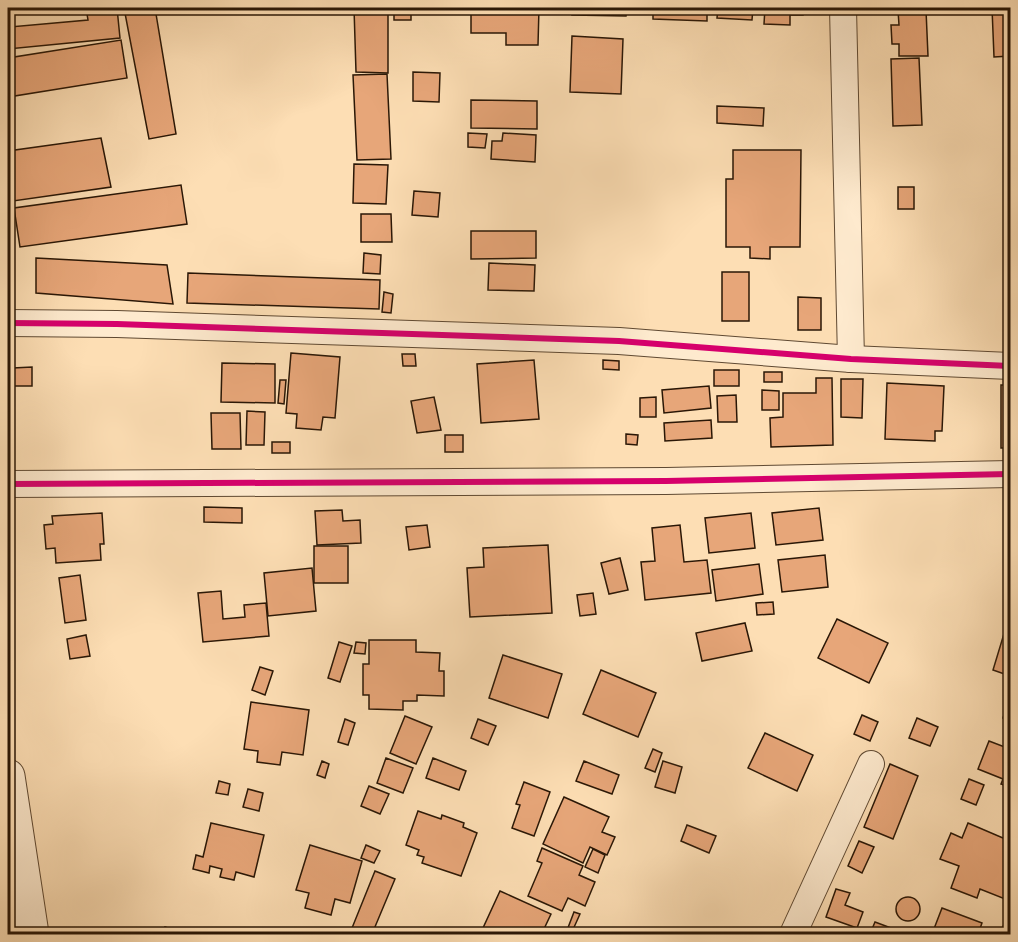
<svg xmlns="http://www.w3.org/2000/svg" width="1018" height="942" font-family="'Libre Caslon Text',serif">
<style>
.building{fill:#e7a679;stroke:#2a1706;stroke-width:1.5}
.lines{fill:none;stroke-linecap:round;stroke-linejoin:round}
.minor-casing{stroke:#5f4932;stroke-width:28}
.tertiary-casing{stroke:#5f4932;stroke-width:35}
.minor{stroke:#feeace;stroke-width:26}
.tertiary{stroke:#feeace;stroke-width:33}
.cycleway-casing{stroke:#feeace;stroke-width:10}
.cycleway{stroke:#d6006c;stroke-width:6}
</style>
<rect width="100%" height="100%" fill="#fddeb4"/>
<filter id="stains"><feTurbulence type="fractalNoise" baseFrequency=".00333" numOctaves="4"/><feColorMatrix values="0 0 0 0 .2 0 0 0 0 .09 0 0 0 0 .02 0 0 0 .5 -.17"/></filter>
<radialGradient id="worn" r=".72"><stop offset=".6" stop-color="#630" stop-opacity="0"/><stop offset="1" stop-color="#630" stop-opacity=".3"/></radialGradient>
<g class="building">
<path d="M8,8L10,27L88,20L86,8H117L120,38L8,49Z"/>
<path d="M124,8H155L176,134L149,139Z"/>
<path d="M354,8H388V73L356,72Z"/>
<path d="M471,8H539L538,45H506V33H471Z"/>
<path d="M573,8H627L626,16L572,15Z"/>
<path d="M653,8H707V21L653,19Z"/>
<path d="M718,8H753L752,20L717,18Z"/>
<path d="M765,8H803V15H790V25L764,24Z"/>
<path d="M992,8H1010V56L994,57Z"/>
<rect x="394" y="9" width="17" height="11"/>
<path d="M898,10H926L928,56H899V44H892L891,25H899Z"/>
<path d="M572,36L623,39L621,94L570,92Z"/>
<path d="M121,40L127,78L8,97V58Z"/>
<path d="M919,58L922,125L893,126L891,59Z"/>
<path d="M413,72L440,73L439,102L413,101Z"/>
<path d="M387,74L391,159L357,160L353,75Z"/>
<path d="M471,100L537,101V129L471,128Z"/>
<path d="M717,106L764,108L763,126L717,123Z"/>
<path d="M468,133L487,134L485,148L468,147Z"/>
<path d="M503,133L536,135L535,162L491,159L492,141H502Z"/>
<path d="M101,138L111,187L13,201L8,174V151Z"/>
<path d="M733,150H801L800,247H770V259L750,258V247H726V179H733Z"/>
<path d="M354,164L388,165L386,204L353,203Z"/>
<path d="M181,185L187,224L20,247L14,208Z"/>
<rect x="898" y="187" width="16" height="22"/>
<path d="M414,191L440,193L438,217L412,215Z"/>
<path d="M361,214H391L392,242H361Z"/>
<path d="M471,231H536V258L471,259Z"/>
<path d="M364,253L381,255L380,274L363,273Z"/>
<path d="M36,258L167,265L173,304L36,293Z"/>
<path d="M489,263L535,265L534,291L488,290Z"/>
<rect x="722" y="272" width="27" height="49"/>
<path d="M188,273L380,280L379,309L187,303Z"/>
<path d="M384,292L393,294L391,313L382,312Z"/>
<path d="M798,297L821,298V330H798Z"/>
<path d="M291,353L340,357L335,418L323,417L321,430L296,428L297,414L286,413Z"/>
<path d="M402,354H415L416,366H403Z"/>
<path d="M534,360L539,419L481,423L477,364Z"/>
<path d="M603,360L619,361V370L603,369Z"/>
<path d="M222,363L275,364V403L221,402Z"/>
<path d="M32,367V386H14L13,368Z"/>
<rect x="714" y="370" width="25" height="16"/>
<rect x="764" y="372" width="18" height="10"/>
<path d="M816,378H832L833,445L771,447L770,418L783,417V393H816Z"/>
<path d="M841,379H863L862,418L841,417Z"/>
<path d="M280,380H286L284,404L278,403Z"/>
<path d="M887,383L944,386L942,431H935V441L885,439Z"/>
<rect x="1001" y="385" width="9" height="63"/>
<path d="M709,386L711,408L664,413L662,390Z"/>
<path d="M762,390L779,391V410H762Z"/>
<path d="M736,395L737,422H718L717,396Z"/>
<path d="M434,397L441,430L417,433L411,401Z"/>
<path d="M656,397V417H640V398Z"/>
<path d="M247,411L265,412L264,445H246Z"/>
<path d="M211,413H240L241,449H212Z"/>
<path d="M711,420L712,438L665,441L664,423Z"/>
<path d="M626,434L638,435L637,445L626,444Z"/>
<rect x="445" y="435" width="18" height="17"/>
<rect x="272" y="442" width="18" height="11"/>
<path d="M204,507L242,508V523L204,522Z"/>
<path d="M819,508L823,540L776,545L772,513Z"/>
<path d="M342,510L343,521L360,520L361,543L317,545L315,511Z"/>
<path d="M102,513L104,544H100L101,560L56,563L55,548L46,549L44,525L53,524L52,516Z"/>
<path d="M751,513L755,548L709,553L705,518Z"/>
<path d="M427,525L430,547L409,550L406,527Z"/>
<path d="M680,525L684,562L707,560L711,593L645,600L641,562L655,561L652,528Z"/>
<path d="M548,545L552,613L470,617L467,568L484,567L483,548Z"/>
<rect x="314" y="546" width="34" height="37"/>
<path d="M825,555L828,587L782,592L778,560Z"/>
<path d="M620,558L628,590L609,594L601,563Z"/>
<path d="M759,564L763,594L716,601L712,570Z"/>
<path d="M312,568L316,611L268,616L264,573Z"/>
<path d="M80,575L86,620L65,623L59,578Z"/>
<path d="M221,591L223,619L245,617L244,605L266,603L269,636L203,642L198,593Z"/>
<path d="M593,593L596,614L580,616L577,595Z"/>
<path d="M773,602L774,614L757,615L756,603Z"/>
<path d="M837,619L888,643L869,683L818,658Z"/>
<path d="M745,623L752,651L702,661L696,633Z"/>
<path d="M1006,627L1010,629V676L993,670Z"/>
<path d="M86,635L90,656L70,659L67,639Z"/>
<path d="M369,640H416V652L440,653L439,671H444V696L417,695V701H403V710L369,709V695H363V664H369Z"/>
<path d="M339,642L352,646L340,682L328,678Z"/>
<path d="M356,642L366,643L365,654L354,653Z"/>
<path d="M503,655L562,674L548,718L489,698Z"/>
<path d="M260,667L273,671L265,695L252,690Z"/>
<path d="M601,670L656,693L638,737L583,714Z"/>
<path d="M1010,694V720L1003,718Z"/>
<path d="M251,702L309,710L303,755L282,752L280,765L257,762L258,751L244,749Z"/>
<path d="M862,715L878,722L870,741L854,734Z"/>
<path d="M405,716L432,727L416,764L390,753Z"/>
<path d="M917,718L938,727L930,746L909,738Z"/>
<path d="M345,719L355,723L348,745L338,742Z"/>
<path d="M478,719L496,726L488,745L471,738Z"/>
<path d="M765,733L813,755L797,791L748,768Z"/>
<path d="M989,741L1010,749V787L1001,784L1003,779L978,769Z"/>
<path d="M653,749L662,753L655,772L645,768Z"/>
<path d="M386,758L413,768L403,793L377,783Z"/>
<path d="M433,758L466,771L459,790L426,778Z"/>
<path d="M322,761L329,764L325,778L317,775Z"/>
<path d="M584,761L619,775L612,794L576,781Z"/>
<path d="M663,761L682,767L675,793L655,787Z"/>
<path d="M890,764L918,776L893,839L864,827Z"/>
<path d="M969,779L984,785L976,805L961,799Z"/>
<path d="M219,781L230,784L228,795L216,793Z"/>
<path d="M524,782L550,792L534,836L512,828L520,805L516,804Z"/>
<path d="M369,786L389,794L380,814L361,806Z"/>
<path d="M248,789L263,793L259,811L243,807Z"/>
<path d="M564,797L609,817L602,832L615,837L607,855L590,847L583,863L543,844Z"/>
<path d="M418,811L441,819L442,815L464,823L463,827L477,833L461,876L422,863L424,857L417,855L419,850L406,845Z"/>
<path d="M211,823L264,835L254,877L236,872L234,880L220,877L222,869L210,866L209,873L193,869L196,855L203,857Z"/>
<path d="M968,823L1010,841V901L980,889L977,898L951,888L959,866L940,859L951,833L962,838Z"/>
<path d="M687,825L716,836L709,853L681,841Z"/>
<path d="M859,841L874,847L862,873L848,866Z"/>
<path d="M310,845L362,861L350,903L335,899L331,915L305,908L309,893L296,890Z"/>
<path d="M366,845L380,851L374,863L361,858Z"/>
<path d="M542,848L583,866L579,875L595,882L585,906L568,898L562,911L528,896L542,863L537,861Z"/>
<path d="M593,849L605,855L598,873L585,867Z"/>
<path d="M375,871L395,879L372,934H367L352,928Z"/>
<path d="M836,889L850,893L845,905L863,912L857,928L826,917Z"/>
<path d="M500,891L551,914L543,931L550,934H489L490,932L483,928Z"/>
<circle cx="908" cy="909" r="12"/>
<path d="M942,908L982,923L978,934H932Z"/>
<path d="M574,912L580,914L571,934L566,933Z"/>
<path d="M1007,917L1010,918V934H1000Z"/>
<path d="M875,922L907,934H870Z"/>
<path d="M165,927L184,933L183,934H162Z"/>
</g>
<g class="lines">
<defs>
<g id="minor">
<path d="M843,8L851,359"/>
<path d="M8,323L117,324L619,341L851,359L1010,366"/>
<path d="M8,484L666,481L1010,474"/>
<path d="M793,934L871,764"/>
</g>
<path id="tertiary" d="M8,776L32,934"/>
</defs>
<use href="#minor" class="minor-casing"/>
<use href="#tertiary" class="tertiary-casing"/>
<use href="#minor" class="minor"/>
<use href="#tertiary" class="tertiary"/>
<defs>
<g id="cycleway">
<path d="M8,323L117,324L619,341L851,359L1010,366"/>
<path d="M8,484L666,481L1010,474"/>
</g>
</defs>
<use href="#cycleway" class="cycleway-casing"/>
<use href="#cycleway" class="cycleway"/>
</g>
<rect width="1018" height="942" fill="none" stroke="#fddeb4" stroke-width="30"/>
<rect x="9" y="9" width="1000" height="924" fill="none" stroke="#2a1706" stroke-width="3"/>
<rect x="15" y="15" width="988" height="912" fill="none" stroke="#2a1706" stroke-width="1.5"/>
<rect width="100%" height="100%" filter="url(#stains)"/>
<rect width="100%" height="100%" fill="url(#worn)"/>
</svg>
